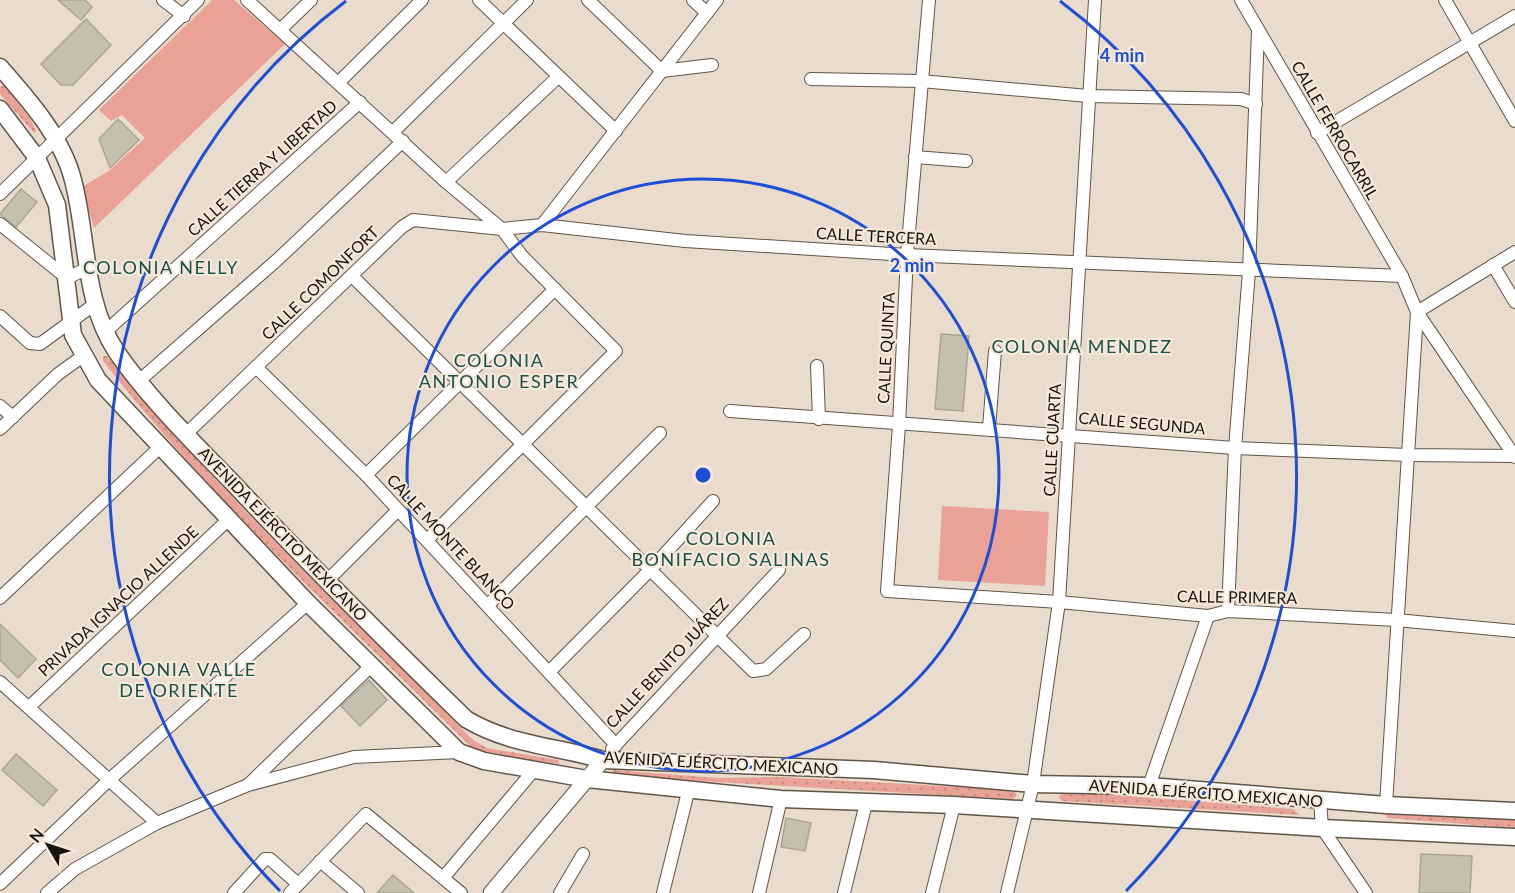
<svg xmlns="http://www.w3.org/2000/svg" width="1515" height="893" font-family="Lato,sans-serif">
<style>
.grass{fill:#eaa297}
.garden{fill:url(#garden-dots)}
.building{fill:#c5c0ad;stroke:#aaa694;stroke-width:1.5}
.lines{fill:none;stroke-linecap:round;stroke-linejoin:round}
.minor-casing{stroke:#605547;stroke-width:14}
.tertiary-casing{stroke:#605547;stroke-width:17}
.secondary-casing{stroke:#605547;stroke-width:19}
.minor{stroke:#fff;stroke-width:12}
.tertiary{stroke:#fff;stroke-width:15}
.secondary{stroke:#fff;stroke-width:16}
.ring{fill:none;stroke:#1d4ed8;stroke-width:3}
.labels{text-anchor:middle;stroke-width:4.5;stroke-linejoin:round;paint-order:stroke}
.street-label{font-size:16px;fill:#17130d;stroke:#f7e9d9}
.neighbourhood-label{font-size:18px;letter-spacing:1.5px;fill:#175149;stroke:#f7e9d9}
.centre{fill:#1d4ed8;stroke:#f7e9d9;stroke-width:3}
.ring-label{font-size:18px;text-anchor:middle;font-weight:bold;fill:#1d4ed8;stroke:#f7e9d9;stroke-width:4.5;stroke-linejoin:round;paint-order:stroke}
</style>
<defs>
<pattern id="garden-dots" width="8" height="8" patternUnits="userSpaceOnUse" patternTransform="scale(1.5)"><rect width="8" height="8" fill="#eaa297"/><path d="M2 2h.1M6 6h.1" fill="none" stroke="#c88b81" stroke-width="1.8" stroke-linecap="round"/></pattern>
</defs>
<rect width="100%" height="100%" fill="#e9dccc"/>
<g class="grass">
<path d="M212,0H234L285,44L94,228L82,187L110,170L145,138L122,115L111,121L99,110Z"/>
<path d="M942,506L1049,512L1045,586L938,580Z"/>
</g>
<g class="garden">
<path d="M4,85L31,120L36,131L34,133L0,94V87Z"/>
<path d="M103,356H107C219,493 349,615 473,740L487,748L558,760L560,764L485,754L470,746C345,621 212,500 103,361Z"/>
<path d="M613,770L718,778L780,777L1014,790L1017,796L1012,799L612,776Z"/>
<path d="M1064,791L1293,809L1300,815L1062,801L1059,797Z"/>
<path d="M1391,812L1515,820V828L1387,818L1386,814Z"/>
</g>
<g class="building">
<path d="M58,0H85L92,7L81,20Z"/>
<path d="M86,19L111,45L73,85H61L41,64Z"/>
<path d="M118,119L139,140L110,168L99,139Z"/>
<path d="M21,189L37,202L16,227L0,214Z"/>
<path d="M941,334L969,336L963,411L935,409Z"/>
<path d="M0,624L36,659L18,678L0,660Z"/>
<path d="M369,680L387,700L360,726L341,706Z"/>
<path d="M16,754L57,790L43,806L2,770Z"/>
<path d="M786,818L811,823L805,851L781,847Z"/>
<path d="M1421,854L1472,856L1470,893H1419Z"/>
<path d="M393,875L414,893H377Z"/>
</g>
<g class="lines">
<defs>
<g id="minor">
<path d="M163,0L184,16"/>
<path d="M247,0L446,182L502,229L522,256L616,351L427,540"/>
<path d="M479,0L616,131"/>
<path d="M588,0L662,71L712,65"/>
<path d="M693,0L707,13"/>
<path d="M929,0L907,255L899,425L887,591L1059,602L1208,616L1228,611L1396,620L1515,631"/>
<path d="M1241,0L1402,276L1417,312L1515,457"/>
<path d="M1445,0L1515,121"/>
<path d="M281,29L311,0"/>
<path d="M811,79L921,81L1088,96L1241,99L1256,104"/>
<path d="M339,82L422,0"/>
<path d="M393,132L527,0"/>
<path d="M1317,133L1515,16"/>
<path d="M915,157L966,161"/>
<path d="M446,182L558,77"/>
<path d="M0,194L198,0"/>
<path d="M0,224L67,278L88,268"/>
<path d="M542,225L717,0"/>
<path d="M1493,265L1515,302"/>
<path d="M352,276L753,671L766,669L804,634"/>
<path d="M1417,312L1515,252"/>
<path d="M0,316L30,343L40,344L95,304"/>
<path d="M105,332L360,102"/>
<path d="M817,366L819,419"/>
<path d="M256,367L366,475L616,745"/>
<path d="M140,380L277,260L403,141"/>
<path d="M0,406L13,417"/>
<path d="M730,411L1235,448L1408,455L1515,456"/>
<path d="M989,428L995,351"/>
<path d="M0,429L58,374L83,356"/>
<path d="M186,434L402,227L413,220L502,229L542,225L685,241L907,255L1402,276"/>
<path d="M366,475L555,289"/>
<path d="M328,580L397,511"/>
<path d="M0,598L160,447"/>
<path d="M488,605L660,433"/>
<path d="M1228,611L1235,448L1249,271L1258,30"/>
<path d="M550,671L651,569L713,501"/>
<path d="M0,682L157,823"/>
<path d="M29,707L229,519"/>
<path d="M612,749L779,570"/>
<path d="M249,784L371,666"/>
<path d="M1149,786L1208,616"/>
<path d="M1320,800L1322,828L1366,893"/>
<path d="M1386,805L1417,312"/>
<path d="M320,861L358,893"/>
<path d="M443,878L534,770"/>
<path d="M0,884L109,780L308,603"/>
<path d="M47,893L75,869L157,823L248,785L354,757L459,752"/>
<path d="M234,893L265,859H270L298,884"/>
<path d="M290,893L366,814L461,893"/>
<path d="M560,893L583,854"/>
<path d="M663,893L688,792"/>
<path d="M759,893L781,799"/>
<path d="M844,893L866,803"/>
<path d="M932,893L954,805"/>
<path d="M1007,893L1033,784L1059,602L1095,0"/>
</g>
<path id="tertiary" d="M491,893L603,760"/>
<g id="secondary">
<path d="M0,67C29,100 62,137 73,180C88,237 83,301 116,351C145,394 193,442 230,480C307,562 386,641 466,719C509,745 556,746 603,760L874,770L1033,784L1149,786L1386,805L1515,811"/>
<path d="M0,109L37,158L57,205L73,335L98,380L308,603L459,752L484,761L587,779L781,799L954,805L1322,828L1515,837"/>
</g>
</defs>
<use href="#minor" class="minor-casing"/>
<use href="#tertiary" class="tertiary-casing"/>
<use href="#secondary" class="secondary-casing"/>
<use href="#minor" class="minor"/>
<use href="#tertiary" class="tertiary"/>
<use href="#secondary" class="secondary"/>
</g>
<g class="ring">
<circle cx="703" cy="475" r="296"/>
<path d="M280 891A593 593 0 0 1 346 1M1060 1A593 593 0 0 1 1126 891"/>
</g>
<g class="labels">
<g class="street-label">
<text transform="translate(1335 130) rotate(60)" y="6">CALLE FERROCARRIL</text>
<text transform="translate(262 168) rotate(-42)" y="6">CALLE TIERRA Y LIBERTAD</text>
<text transform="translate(876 236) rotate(3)" y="6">CALLE TERCERA</text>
<text transform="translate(320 283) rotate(-44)" y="6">CALLE COMONFORT</text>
<text transform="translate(886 348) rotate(-87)" y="6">CALLE QUINTA</text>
<text transform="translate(1142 423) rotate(5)" y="6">CALLE SEGUNDA</text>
<text transform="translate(1052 440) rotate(-87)" y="6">CALLE CUARTA</text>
<text transform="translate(283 534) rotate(46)" y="6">AVENIDA EJÉRCITO MEXICANO</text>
<text transform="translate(451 542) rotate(47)" y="6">CALLE MONTE BLANCO</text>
<text transform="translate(1237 597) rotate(1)" y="6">CALLE PRIMERA</text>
<text transform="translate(118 601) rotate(-43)" y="6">PRIVADA IGNACIO ALLENDE</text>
<text transform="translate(667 663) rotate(-47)" y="6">CALLE BENITO JUÁREZ</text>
<text transform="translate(721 763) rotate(3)" y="6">AVENIDA EJÉRCITO MEXICANO</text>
<text transform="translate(1206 793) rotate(4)" y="6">AVENIDA EJÉRCITO MEXICANO</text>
</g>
<g class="neighbourhood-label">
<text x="161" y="274">COLONIA NELLY</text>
<text x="1082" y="353">COLONIA MENDEZ</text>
<text x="499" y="367">COLONIA<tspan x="499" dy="21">ANTONIO ESPER</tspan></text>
<text x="731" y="545">COLONIA<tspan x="731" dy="21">BONIFACIO SALINAS</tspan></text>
<text x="179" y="676">COLONIA VALLE<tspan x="179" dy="21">DE ORIENTE</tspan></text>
</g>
</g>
<circle cx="703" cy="475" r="9" class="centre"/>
<g class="ring-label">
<text x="1122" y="62">4 min</text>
<text x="912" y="272">2 min</text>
</g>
<g transform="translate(48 845) rotate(309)" stroke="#f7e9d9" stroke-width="4.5" paint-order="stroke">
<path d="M0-4.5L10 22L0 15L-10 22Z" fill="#17130d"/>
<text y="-9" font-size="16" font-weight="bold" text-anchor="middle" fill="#17130d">N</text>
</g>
</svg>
